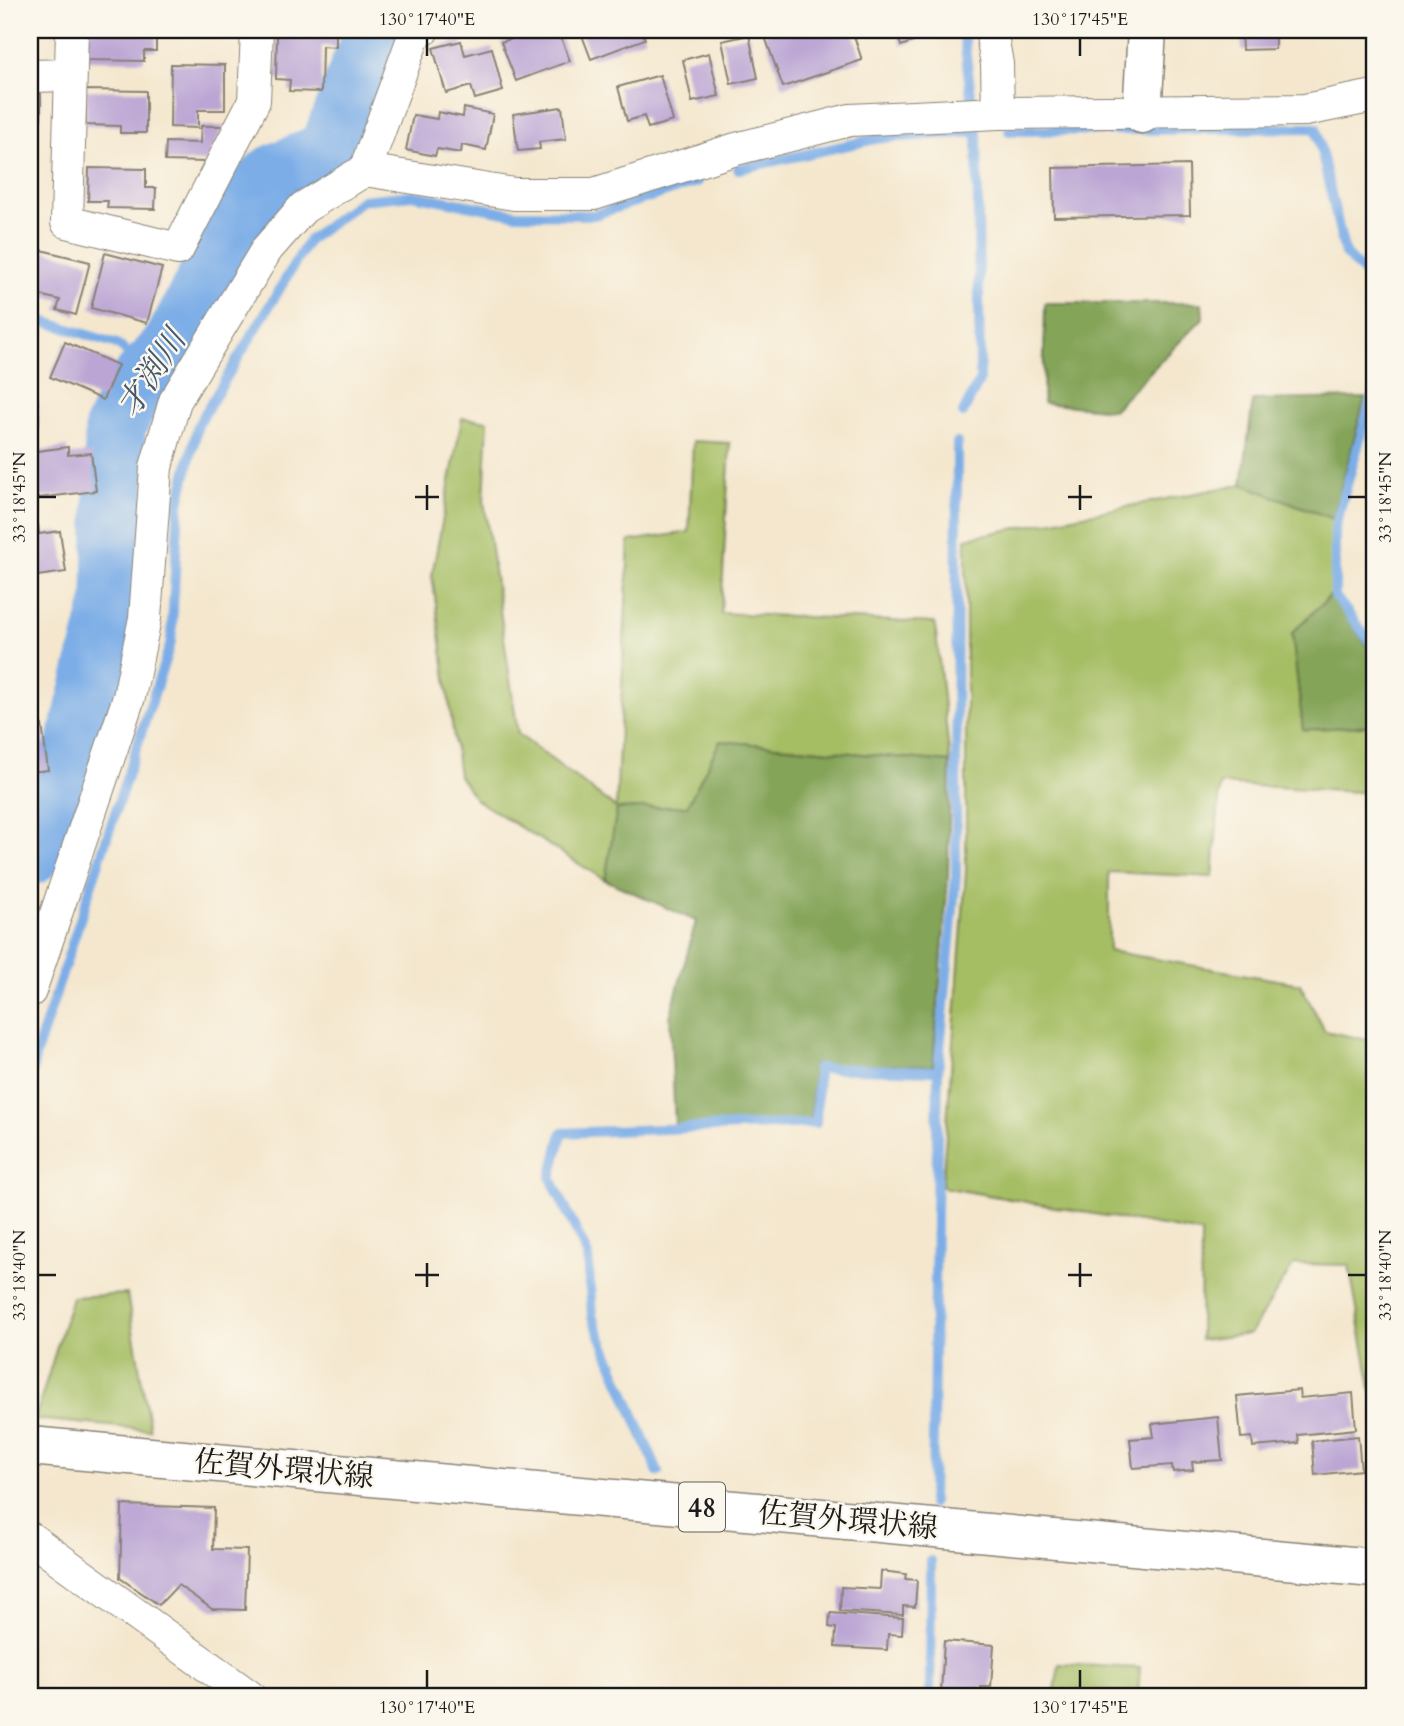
<svg xmlns="http://www.w3.org/2000/svg" width="1404" height="1726" font-family="Cardo,'Noto Serif JP',serif">
<style>
.green{fill:#a5bd63;stroke:#606c40;stroke-width:2}
.forest{fill:#84a459;stroke:#50603a;stroke-width:2}
.lines{fill:none;stroke-linecap:round;stroke-linejoin:round}
.stream{stroke:#7cade7;stroke-width:10}
.river{stroke:#7cade7;stroke-width:61}
.building{fill:#bba5d4}
.street-casing{stroke:#888275;stroke-width:34}
.secondary-casing{stroke:#888275;stroke-width:41}
.primary-casing{stroke:#888275;stroke-width:41}
.street{stroke:#fff;stroke-width:32}
.secondary{stroke:#fff;stroke-width:38}
.primary{stroke:#fff;stroke-width:38}
.ticks{fill:none;stroke:#1c1c1c;stroke-width:2.5}
.labels{text-anchor:middle;stroke-width:5;stroke-linejoin:round;paint-order:stroke}
.shield{fill:#fbf7ec;stroke:#5f5e5a;stroke-width:2}
.shield-label{font-size:28px;font-weight:bold;fill:#1c1c1c}
.street-label{font-size:30px;fill:#1c1c1c;stroke:#fbf7ec}
.water-label{font-size:32px;font-style:italic;fill:#42566d;stroke:#fbf7ec}
.neatline{fill:none;stroke:#1c1c1c;stroke-width:2.5}
.ticks-label{font-size:18px;text-anchor:middle;fill:#1c1c1c}
</style>
<rect width="100%" height="100%" fill="#fbf7ec"/>
<filter id="ink" filterUnits="userSpaceOnUse"><feTurbulence type="fractalNoise" baseFrequency=".0143" numOctaves="2"/><feDisplacementMap in="SourceGraphic" scale="14" xChannelSelector="R" yChannelSelector="G"/><feConvolveMatrix kernelMatrix="1 2 1 2 8 2 1 2 1" color-interpolation-filters="sRGB"/></filter>
<filter id="wash" filterUnits="userSpaceOnUse"><feTurbulence type="fractalNoise" baseFrequency=".00686" numOctaves="4" result="noise"/><feDisplacementMap in="SourceGraphic" scale="28" xChannelSelector="R" yChannelSelector="G"/><feGaussianBlur stdDeviation="1.57" result="paint"/><feColorMatrix in="noise" values="0 0 0 0 0 0 0 0 0 0 0 0 0 0 0 0 0 1.4 0 .05"/><feComposite in="paint" operator="in"/></filter>
<g filter="url(#wash)">
<rect width="100%" height="100%" fill="#f4e7ce"/>
<g class="green">
<path d="M462,418L488,421L484,501L518,734L616,808L629,541L689,532L693,441L730,443L721,613L935,623L950,762L720,741L687,807L617,809L605,880L475,799L459,776L432,575Z"/>
<path d="M1242,484L1333,519L1331,595L1292,633L1303,729L1374,725V793L1220,784L1213,877L1109,872V951L1300,984L1325,1031L1374,1041V1404L1349,1265L1294,1264L1250,1334L1200,1340L1201,1233L942,1187L966,872V538Z"/>
<path d="M127,1294L150,1430L35,1419L72,1297Z"/>
<path d="M1059,1664L1140,1668L1138,1696H1054Z"/>
</g>
<g class="forest">
<path d="M1045,303H1202L1203,318L1113,410L1043,403Z"/>
<path d="M1365,398L1333,519L1242,484L1253,400Z"/>
<path d="M1331,595L1374,656V725L1303,730L1292,633Z"/>
<path d="M720,741L950,762L948,878L933,1066L814,1065L811,1120L675,1126L670,1017L696,921L605,880L617,809L687,806Z"/>
</g>
<g class="lines">
<g class="stream">
<path d="M963,30L971,96"/>
<path d="M1009,131L1316,128L1345,254L1374,283"/>
<path d="M738,169L880,138L977,132L980,379L963,413"/>
<path d="M30,317L117,344L149,371"/>
<path d="M1374,390L1335,527V596L1374,647"/>
<path d="M30,1082L35,1057L171,642L179,503L198,425L309,240L362,200L412,195L516,214L594,215L697,182"/>
<path d="M658,1472L592,1316L588,1256L551,1178L562,1133L816,1123L818,1068L938,1071"/>
<path d="M932,1504L938,1071L956,877L957,443"/>
<path d="M930,1696L931,1561"/>
</g>
<path class="river" d="M30,855L68,780L113,600L115,427L133,391L175,341L246,205L272,176L329,151L375,30"/>
</g>
<g id="blocks">
<g class="building">
<path d="M86,30H156V51H144V61L86,60Z"/>
<path d="M277,30H336V47L322,46L321,92L289,91L290,80L276,79Z"/>
<path d="M511,30H558L570,61L516,81L501,42L511,39L508,31Z"/>
<path d="M580,30H642L645,39L591,59Z"/>
<path d="M775,30H852L862,60L783,87L764,34Z"/>
<path d="M896,30H946L901,46Z"/>
<path d="M1241,30H1275V49L1242,50Z"/>
<path d="M749,35L758,78L731,84L722,41Z"/>
<path d="M461,41L465,55L492,48L503,91L475,99L471,86L446,93L433,48Z"/>
<path d="M709,53L719,96L692,102L683,60Z"/>
<path d="M171,64L225,65V110H198V128L170,127Z"/>
<path d="M660,75L673,121L648,128L644,116L627,121L618,87Z"/>
<path d="M86,90L146,91V133H120V126L86,125Z"/>
<rect x="30" y="94" width="11" height="24"/>
<path d="M562,107L566,139L539,142L540,149L518,151L513,114Z"/>
<path d="M464,108L493,114L486,150L462,145L461,153L437,149L435,156L406,150L413,115L437,119L438,112L463,117Z"/>
<path d="M201,126H224L206,162L165,161L166,142L200,143Z"/>
<path d="M1189,165L1190,215L1054,217L1053,168Z"/>
<path d="M89,168L146,169V188H156L155,209L107,208L108,201H88Z"/>
<path d="M37,249L90,262L76,315L57,310L60,300L30,293V278Z"/>
<path d="M105,253L162,268L147,323L91,308Z"/>
<path d="M33,338L39,424L30,425V339Z"/>
<path d="M65,342L118,365L103,400L50,377Z"/>
<path d="M68,447V455L91,453L96,491L30,499V452Z"/>
<path d="M38,524L39,534L60,531L66,572L30,577V525Z"/>
<path d="M42,725L48,770L30,772V727Z"/>
<path d="M1299,1390L1300,1398L1353,1393L1356,1429L1298,1435L1299,1443L1253,1447L1252,1437L1241,1438L1237,1396Z"/>
<path d="M1218,1417L1222,1460L1192,1462L1193,1470L1173,1472L1172,1465L1133,1468L1130,1439L1154,1437L1152,1424Z"/>
<path d="M1358,1436L1361,1470L1315,1475L1312,1441Z"/>
<path d="M122,1505L214,1508L213,1549L247,1550L245,1610L212,1609L178,1585L159,1605L120,1578Z"/>
<path d="M881,1571L906,1574L905,1579L917,1580L915,1607L903,1606V1615L840,1611L841,1587L880,1589Z"/>
<path d="M830,1613L903,1618L902,1635L888,1634L887,1650L835,1647L836,1628L829,1627Z"/>
<path d="M944,1641L994,1645L991,1687H981L980,1696L941,1693Z"/>
</g>
</g>
</g>
<g filter="url(#ink)">
<use href="#blocks" fill-opacity="0" stroke="#888275" stroke-width="2"/>
<g class="lines">
<defs>
<g id="street">
<path d="M72,30L67,222L178,249L254,101L257,30"/>
<path d="M991,30L997,64L998,113"/>
<path d="M30,76L70,75"/>
<path d="M365,170L514,194H594L736,149L850,120L998,113L1305,110L1374,96"/>
<path d="M30,991L129,697L145,618L156,467L175,401L267,249L303,208L365,170L415,33L423,30"/>
<path d="M30,1538L249,1696"/>
</g>
<path id="secondary" d="M1142,114L1147,30"/>
<path id="primary" d="M30,1446L1374,1568"/>
</defs>
<use href="#street" class="street-casing"/>
<use href="#secondary" class="secondary-casing"/>
<use href="#primary" class="primary-casing"/>
<use href="#street" class="street"/>
<use href="#secondary" class="secondary"/>
<use href="#primary" class="primary"/>
</g>
</g>
<path class="ticks" d="M427,38V56M1080,38V56M427,485V510M1080,485V510M38,497H56M415,497H439M1068,497H1092M1348,497H1366M427,1263V1287M1080,1263V1287M38,1275H56M415,1275H439M1068,1275H1092M1348,1275H1366M427,1670V1688M1080,1670V1688"/>
<g class="labels">
<rect class="shield" x="679" y="1482.5" width="46" height="49" rx="5"/>
<g class="shield-label">
<text x="702" y="1517">48</text>
</g>
<g class="street-label">
<text transform="translate(284 1469) rotate(5)" y="10">佐賀外環状線</text>
<text transform="translate(848 1520) rotate(5)" y="10">佐賀外環状線</text>
</g>
<g class="water-label">
<text transform="translate(151 373) rotate(-57)" y="11">才渕川</text>
</g>
</g>
<rect width="1404" height="1726" fill="none" stroke="#fbf7ec" stroke-width="77"/>
<rect x="38" y="38" width="1328" height="1650" class="neatline"/>
<g class="ticks-label">
<text x="427" y="25">130°17'40"E</text>
<text x="1080" y="25">130°17'45"E</text>
<text transform="translate(19 497) rotate(-90)" y="6">33°18'45"N</text>
<text transform="translate(1385 497) rotate(-90)" y="6">33°18'45"N</text>
<text transform="translate(19 1275) rotate(-90)" y="6">33°18'40"N</text>
<text transform="translate(1385 1275) rotate(-90)" y="6">33°18'40"N</text>
<text x="427" y="1713">130°17'40"E</text>
<text x="1080" y="1713">130°17'45"E</text>
</g>
</svg>
